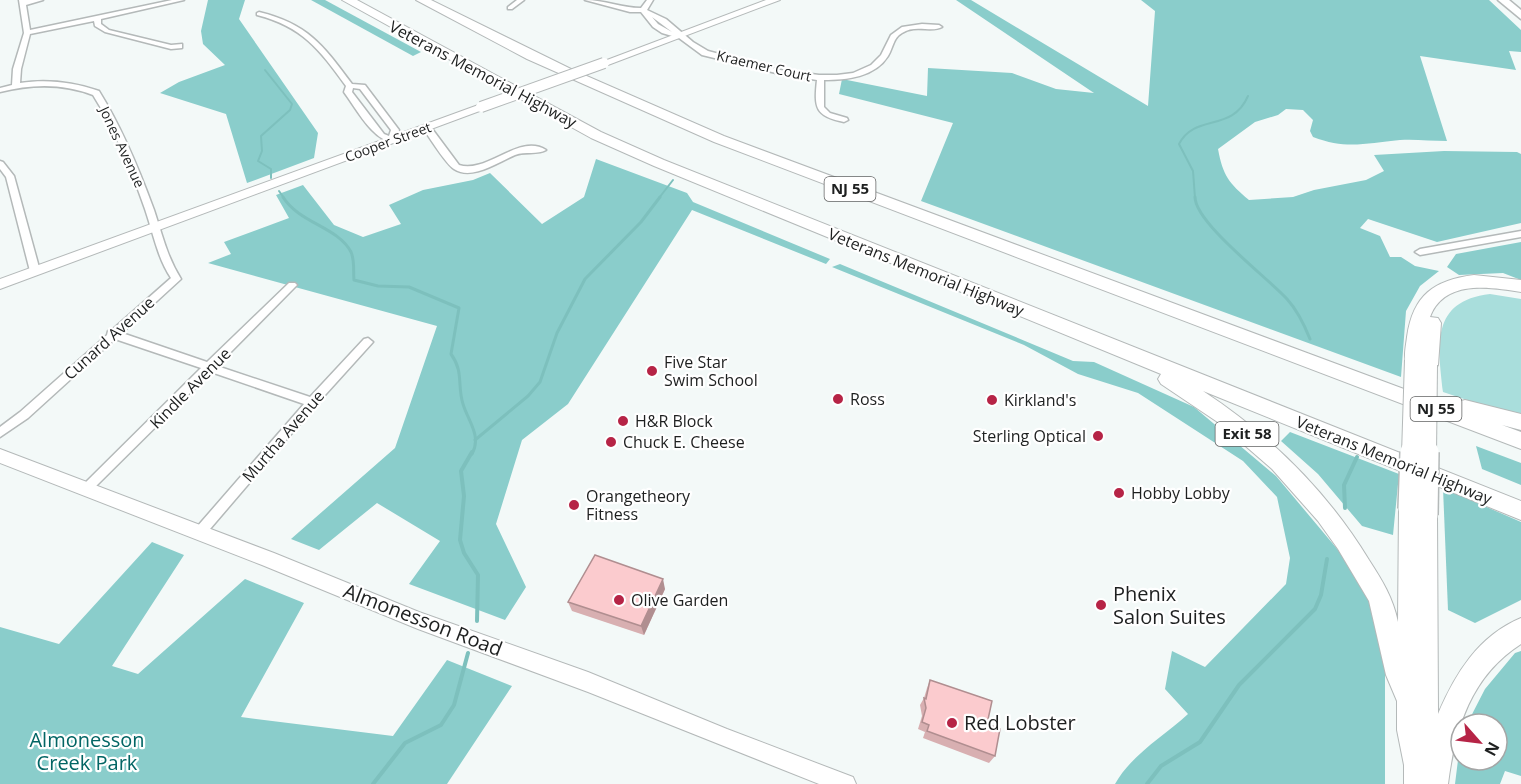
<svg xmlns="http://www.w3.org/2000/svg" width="1521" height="784" font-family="'Open Sans',sans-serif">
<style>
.green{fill:#a9dedc}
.forest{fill:#8acdcb}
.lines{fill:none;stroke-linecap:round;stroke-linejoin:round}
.stream-far2{stroke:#7dc0bd;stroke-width:2}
.stream-far1{stroke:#7dc0bd;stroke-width:3}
.stream{stroke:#7dc0bd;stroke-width:4}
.street-casing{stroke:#b4b9b9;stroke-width:3}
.secondary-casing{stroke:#b4b9b9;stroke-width:2}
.primary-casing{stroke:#b4b9b9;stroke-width:3}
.highway-casing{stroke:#b4b9b9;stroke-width:2}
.street{fill:#fff;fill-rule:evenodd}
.secondary{fill:#fff;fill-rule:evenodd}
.primary{fill:#fff;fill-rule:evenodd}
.highway{fill:#fff;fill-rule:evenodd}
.secondary-bridge-casing{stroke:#b4b9b9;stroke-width:12;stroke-linecap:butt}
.highway-bridge-far1-casing{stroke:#b4b9b9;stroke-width:20;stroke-linecap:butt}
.highway-bridge-casing{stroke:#b4b9b9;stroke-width:26;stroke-linecap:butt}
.secondary-bridge{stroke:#fff;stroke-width:10}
.highway-bridge-far1{stroke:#fff;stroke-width:18}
.highway-bridge{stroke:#fff;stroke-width:23}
.wall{fill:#d8afb1}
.shaded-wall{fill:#b08e90}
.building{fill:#fbcbce;stroke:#b08e90;stroke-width:1.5}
.poi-dot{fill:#b62446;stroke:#fff;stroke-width:2}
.labels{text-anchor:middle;stroke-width:4.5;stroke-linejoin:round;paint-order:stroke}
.far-street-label{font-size:14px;fill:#1e2020;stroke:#fff}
.shield{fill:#fff;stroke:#626363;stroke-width:1.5}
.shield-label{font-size:15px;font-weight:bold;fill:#1e2020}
.street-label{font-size:16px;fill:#1e2020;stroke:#fff}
.poi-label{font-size:16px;fill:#1e2020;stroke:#fff;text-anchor:start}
.near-poi-label{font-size:20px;fill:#1e2020;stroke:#fff;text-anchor:start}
.near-street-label{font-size:20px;fill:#1e2020;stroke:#fff}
.near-park-label{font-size:20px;fill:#026564;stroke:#fff}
</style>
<rect width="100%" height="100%" fill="#f3f9f8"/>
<path class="green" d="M1490,294L1521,299V414L1506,413L1443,392C1438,346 1430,301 1490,294Z"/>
<g class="forest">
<path d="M208,0H245L239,19L318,133L314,158L247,183L226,114L160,93L179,82L225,65L203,44L201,31Z"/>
<path d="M311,0H325L421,52L413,56Z"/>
<path d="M956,0H971L1148,106L1155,11L1141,0H1489L1521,30V52L1509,51L1516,70L1420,56L1447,141C1431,141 1415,139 1400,140C1366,143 1347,150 1313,137L1310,131L1313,120L1303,110L1286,109L1278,115L1255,122L1218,149C1223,176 1229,183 1249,200L1293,197L1314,190L1366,180L1384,171L1374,155L1444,151L1517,152L1521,154V223L1437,242L1368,219L1360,228L1380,236L1390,257H1401L1415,266L1439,271L1420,286L1406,311L1401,377L921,201L953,123L839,94L842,79L927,96L928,68L1012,73L1056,89L1094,93Z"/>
<path d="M596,159L687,193L693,202L830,259L826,264L692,210L568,404L522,440L496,524L526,587L505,620L409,584L440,541L377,503L319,550L291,539L395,448L437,326L208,263L231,254L224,242L289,218L276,195L303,185L334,225L363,237L401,224L389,205L423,190L473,180L490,173L542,224L584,197Z"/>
<path d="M1521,242V280L1503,273L1459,275L1447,267L1456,254Z"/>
<path d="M840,264L1073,361L1094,362L1194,407L1276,476L1359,575L1385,642V784H1115C1131,755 1164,736 1188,714L1165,689L1172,651L1205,667L1286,584L1290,558L1277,497L1243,461L1138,393L1078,374L1024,345L832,267Z"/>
<path d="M1290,432L1399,474L1393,535L1362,526L1318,474L1281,441Z"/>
<path d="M1476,446L1521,463V485L1482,469Z"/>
<path d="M1443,488L1521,522V600L1475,623L1448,610Z"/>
<path d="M152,542L184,555L112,666L138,674L245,579L304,603L241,717L393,736L447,660L512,686L447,784H0V627L59,644Z"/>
<path d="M1521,651V776L1505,771L1500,784H1455L1461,736V760H1497V724H1467L1485,689L1515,653Z"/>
</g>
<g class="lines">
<g class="stream-far2">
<path d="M265,70L292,104L290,110L261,136L262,151L258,161L271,169V178"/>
<path d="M279,191L284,198"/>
<path d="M659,198L673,180"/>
<path d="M1195,198L1193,171L1179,144C1195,113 1232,133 1248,96"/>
</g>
<g class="stream-far1">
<path d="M283,197C299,223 338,227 351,252C355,261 353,271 354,280L378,286L409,287L459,308L451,354C464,372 457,385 463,404C468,421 482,436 472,454"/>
<path d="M1195,197C1195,223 1268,278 1287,299C1298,311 1304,324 1310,339"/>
<path d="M475,440L528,396L540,382L557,333L585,279L641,222L660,197"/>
</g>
<g class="stream">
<path d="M472,452L461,471L464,496L460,540L464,553L478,575L477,621"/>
<path d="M1345,508L1344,485L1357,457"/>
<path d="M373,784L405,743L441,725L454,705L468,653"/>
<path d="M1147,784L1161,766L1200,742L1239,685L1315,609L1321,595L1327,559"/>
</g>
<defs>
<g id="street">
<path d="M19,0H43L26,5L30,30L172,0H184L101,19V24L109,30L171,45L182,44V48L171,49L105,32L95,26L94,21L30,34L21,69L20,83C47,79 73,82 99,91C122,128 139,169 154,210C162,234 167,257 181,279L122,333L207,362L289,283H295L297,285L295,287L217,366L310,397L364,339L368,338L373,342L316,405L204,536L200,537L196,536L194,532L196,528L304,404L211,372L90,492L86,494L82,492L80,489L82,486L201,368L115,339L28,418L0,437V427L20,412L107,335L108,331L112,330L171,278C157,257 153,232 145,209C131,169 115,130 93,95C62,83 32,84 0,92V88L12,85L13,69L24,33Z"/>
<path d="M517,0H524L512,9H508V7Z"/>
<path d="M585,0C604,0 622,8 641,8L647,0H653L647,10L666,19L693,42L708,51L780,70L819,75H837L853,73L871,65L881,55L891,35L902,27L922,24L939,25L942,27C932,33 915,24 902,33C893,38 893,48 888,56C875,77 847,80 824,80V107L830,113L847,118L848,120L844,122C815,116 814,108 817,80L780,74L702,55L679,38L662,33L653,27L641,12H630ZM652,17L672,32L658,24Z"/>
<path d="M259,12C308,24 323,45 352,84L365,85L399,130L395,142C374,143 356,108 344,92L346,86C319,49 303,27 257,15V13ZM353,88L360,89L391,130L389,136L384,134L352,92Z"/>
<path d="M424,126H430L459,165C487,174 519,133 546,150C538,155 525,151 515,155C498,162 472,181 454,169C446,164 429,137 423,128Z"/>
<path d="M0,161L3,162L14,176L40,271L38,273L35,274L30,271L6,177L0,169Z"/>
<path d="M1521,231V237L1420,255L1415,252L1420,249Z"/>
</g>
<g id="secondary">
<path d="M766,0H780L608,65L599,63Z"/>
<path d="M481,104L485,105V109L0,289V279Z"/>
<path d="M0,449L274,553L419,612L588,672L727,729L853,777L856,784H819L588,692L418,629L262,565L0,463Z"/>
</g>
<path id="primary" d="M1498,0H1509L1521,10V19Z"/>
<g id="highway">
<path d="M342,0H357L601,132L664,160L1521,501V520L1203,391C1270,435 1327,491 1369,560C1382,580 1393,598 1398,622L1399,509L1402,502L1410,500L1418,502L1420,508L1426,505L1434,508L1437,515L1438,714C1455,674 1478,636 1521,618V644C1471,676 1455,728 1448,784H1404V765L1397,730V701L1386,675L1369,601L1338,549L1318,521L1272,469L1219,423L1161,384L1158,379L1161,374L654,166L591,138Z"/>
<path d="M416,0H431L573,70L724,136L1455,408L1458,402L1465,400L1521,414V430L1502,425L1521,432V449L714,142L527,59Z"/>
<path d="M1474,275L1521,280V292C1490,287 1444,279 1430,317L1438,318L1441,323L1438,365L1435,370L1428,372L1421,370L1419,366L1407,365C1403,357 1406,346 1407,337C1413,295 1434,280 1474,275Z"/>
</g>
</defs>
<use href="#street" class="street-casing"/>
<use href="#secondary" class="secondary-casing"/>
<use href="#primary" class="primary-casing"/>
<use href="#highway" class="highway-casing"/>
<use href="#street" class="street"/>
<use href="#secondary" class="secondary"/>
<use href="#primary" class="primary"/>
<use href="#highway" class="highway"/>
<defs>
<path id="secondary-bridge" d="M481,107L604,63"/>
<g id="highway-bridge-far1">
<path d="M1411,454L1414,360"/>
<path d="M1427,454L1428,365"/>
</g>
<g id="highway-bridge">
<path d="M1410,509L1412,452"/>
<path d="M1426,515L1427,452"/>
</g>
</defs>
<use href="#secondary-bridge" class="secondary-bridge-casing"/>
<use href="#highway-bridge-far1" class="highway-bridge-far1-casing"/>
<use href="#highway-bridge" class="highway-bridge-casing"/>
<use href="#secondary-bridge" class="secondary-bridge"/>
<use href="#highway-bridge-far1" class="highway-bridge-far1"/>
<use href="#highway-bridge" class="highway-bridge"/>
</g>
<g class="wall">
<path d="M665,589L644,635L572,611L568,602Z"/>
<path d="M930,680L987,724L995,756L989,763L923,738L925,732L918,729L922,716L920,705L924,698L927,688Z"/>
</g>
<path class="shaded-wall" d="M663,579L665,589L644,635L641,626Z"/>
<g class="building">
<path d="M595,555L663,579L641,626L568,602Z"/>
<path d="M930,680L992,701L987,724L1000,729L995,756L927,731L929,725L922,722L926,708L924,698L926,699Z"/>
</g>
<g class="poi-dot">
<circle cx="652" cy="371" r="6"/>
<circle cx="838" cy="399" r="6"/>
<circle cx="992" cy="400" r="6"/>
<circle cx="623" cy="421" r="6"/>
<circle cx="1098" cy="436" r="6"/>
<circle cx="611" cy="442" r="6"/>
<circle cx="1119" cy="493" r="6"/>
<circle cx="574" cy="505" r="6"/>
<circle cx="619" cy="600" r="6"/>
<circle cx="1101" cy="605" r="6"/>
<circle cx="952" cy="723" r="6"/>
</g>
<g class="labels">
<g class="far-street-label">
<text transform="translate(764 66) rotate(13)" y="5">Kraemer Court</text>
<text transform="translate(388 142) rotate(-20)" y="5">Cooper Street</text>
<text transform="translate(122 147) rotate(65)" y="5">Jones Avenue</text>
</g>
<g class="shield">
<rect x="824.5" y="177" width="51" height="24" rx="4.5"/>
<rect x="1410.5" y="397" width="51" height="24" rx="4.5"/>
<rect x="1215.5" y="422" width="63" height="24" rx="4.5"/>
</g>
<g class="shield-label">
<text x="850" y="194">NJ 55</text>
<text x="1436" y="414">NJ 55</text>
<text x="1247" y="439">Exit 58</text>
</g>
<g class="street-label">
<text transform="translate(483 74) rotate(28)" y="6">Veterans Memorial Highway</text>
<text transform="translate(926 272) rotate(22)" y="6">Veterans Memorial Highway</text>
<text transform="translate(109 338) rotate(-42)" y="6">Cunard Avenue</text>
<text transform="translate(190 388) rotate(-45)" y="6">Kindle Avenue</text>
<text transform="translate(283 436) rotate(-49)" y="6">Murtha Avenue</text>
<text transform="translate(1394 460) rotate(22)" y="6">Veterans Memorial Highway</text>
</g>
<g class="poi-label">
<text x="664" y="368">Five Star<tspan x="664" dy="18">Swim School</tspan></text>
<text x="850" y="405">Ross</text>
<text x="1004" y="406">Kirkland's</text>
<text x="635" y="427">H&amp;R Block</text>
<text x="1086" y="442" text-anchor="end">Sterling Optical</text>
<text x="623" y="448">Chuck E. Cheese</text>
<text x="1131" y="499">Hobby Lobby</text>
<text x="586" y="502">Orangetheory<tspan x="586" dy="18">Fitness</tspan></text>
<text x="631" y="606">Olive Garden</text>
</g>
<g class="near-poi-label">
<text x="1113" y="601">Phenix<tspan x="1113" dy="23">Salon Suites</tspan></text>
<text x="964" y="730">Red Lobster</text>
</g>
<g class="near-street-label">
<text transform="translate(423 620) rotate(21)" y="7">Almonesson Road</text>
</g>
<g class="near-park-label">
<text x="87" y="747">Almonesson<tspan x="87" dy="23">Creek Park</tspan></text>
</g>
</g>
<g transform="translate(1479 742) rotate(118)"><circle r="28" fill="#ffffff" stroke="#a5a6a6" stroke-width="1.5"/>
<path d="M0-4.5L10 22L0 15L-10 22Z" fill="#b62446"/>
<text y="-9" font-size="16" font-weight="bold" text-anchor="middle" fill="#1e2020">N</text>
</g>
</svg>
